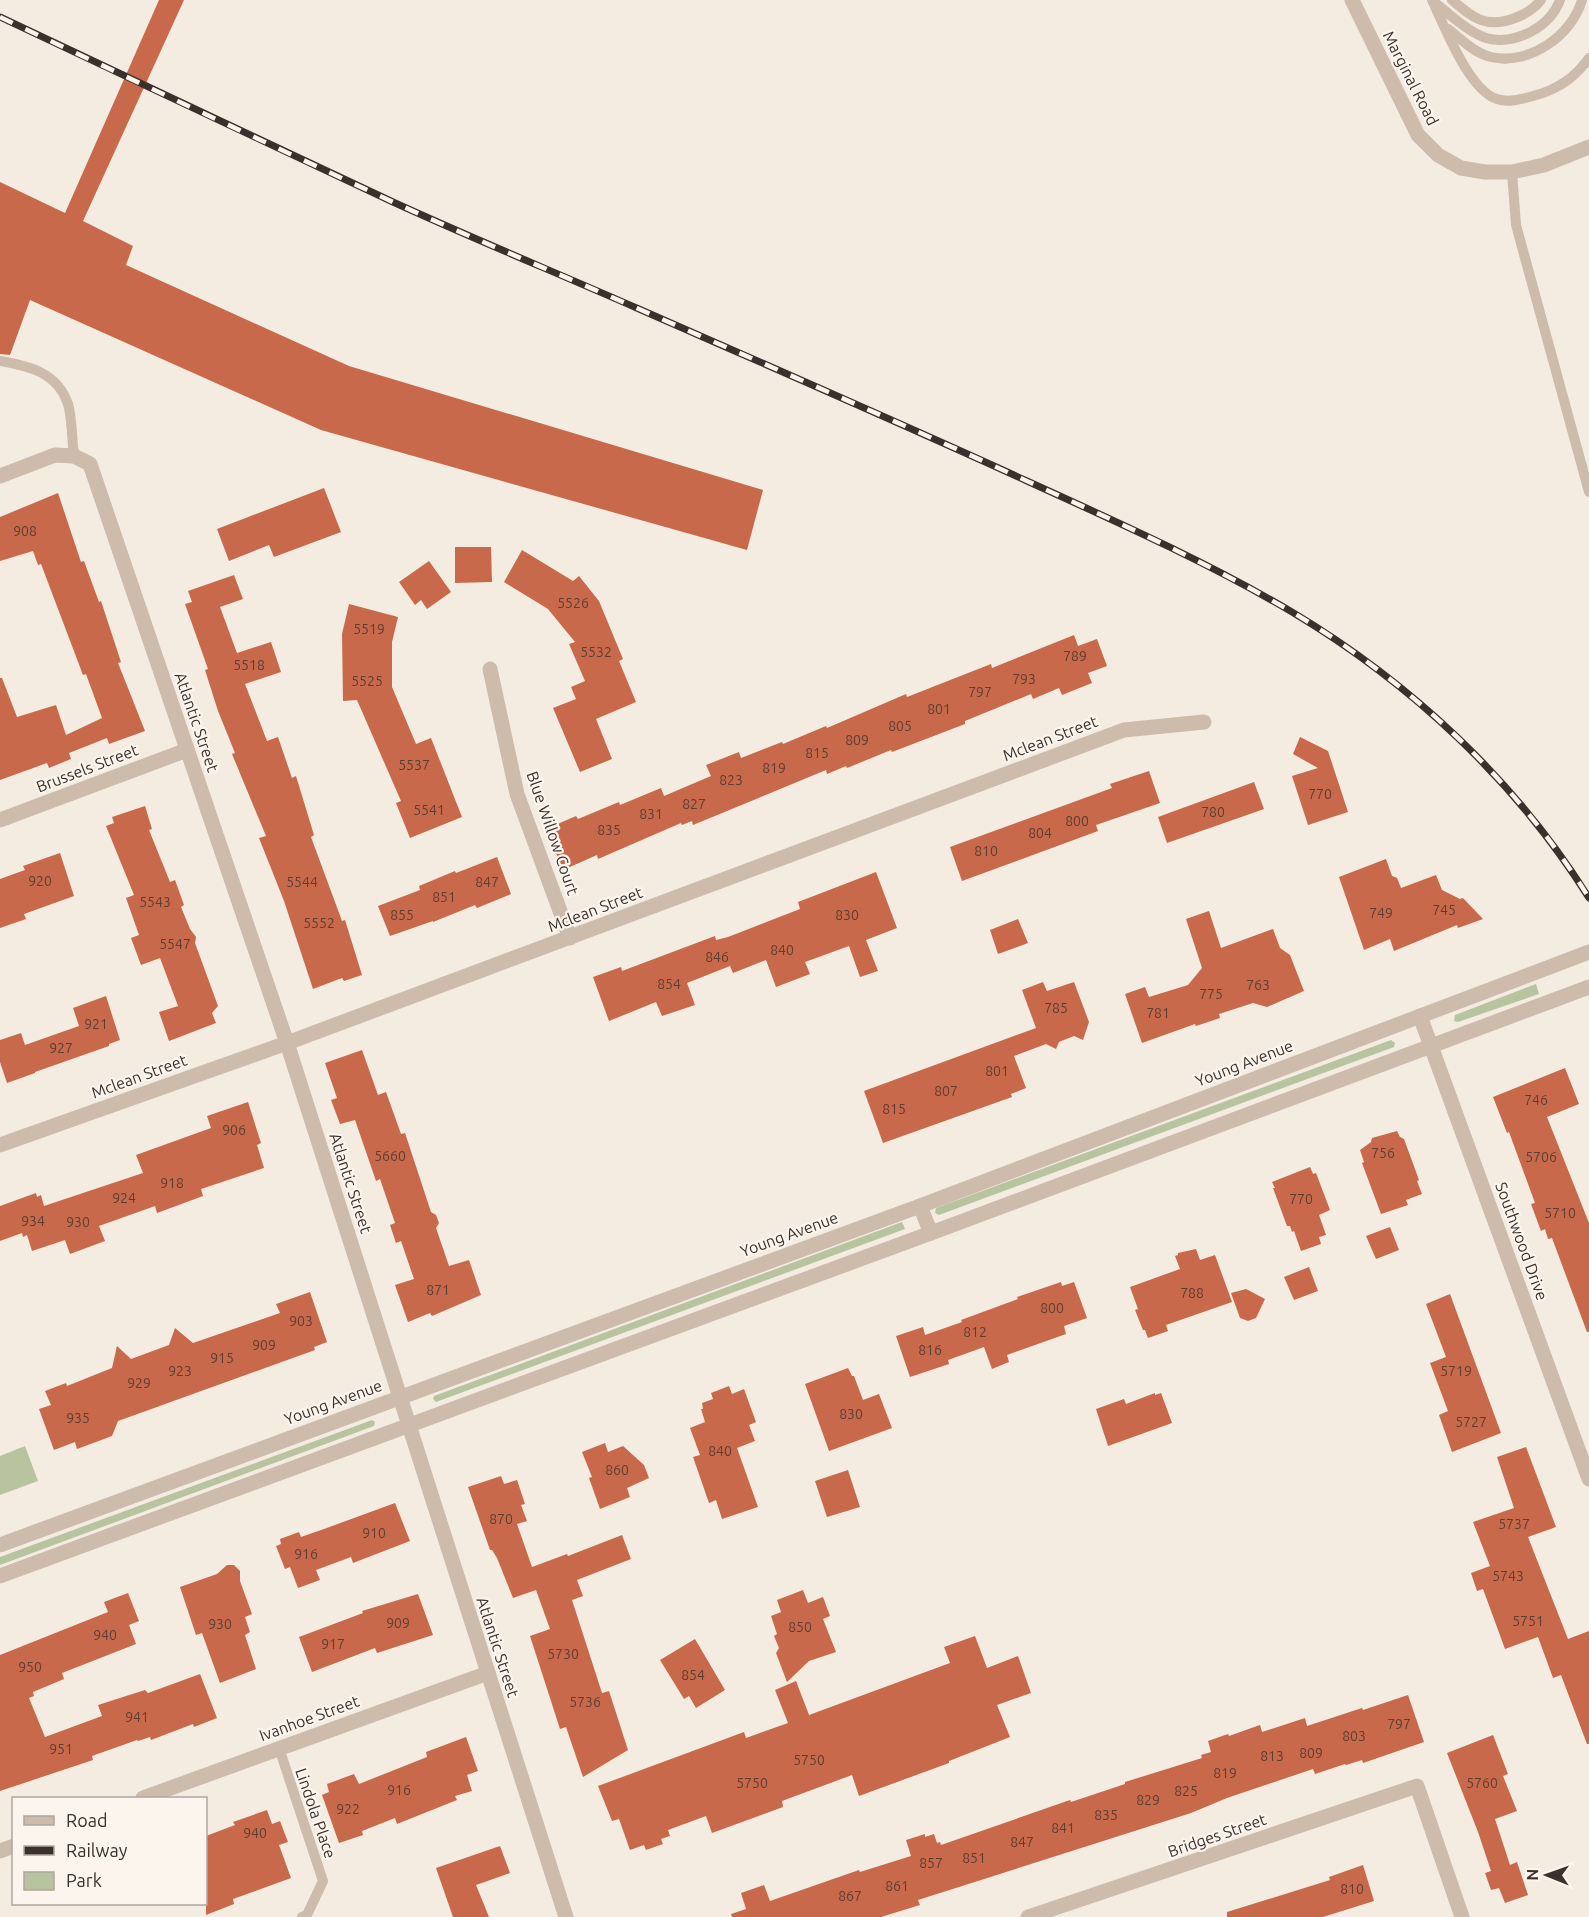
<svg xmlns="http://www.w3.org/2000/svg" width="1589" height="1917" font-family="Ubuntu,sans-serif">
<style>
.green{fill:#b8c4a0}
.building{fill:#c8694b}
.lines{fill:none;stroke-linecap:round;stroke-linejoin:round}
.lane{stroke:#cdbbac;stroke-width:10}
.street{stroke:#cdbbac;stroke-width:15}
.rail-casing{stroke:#3b302b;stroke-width:7}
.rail{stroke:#fbf5ee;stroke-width:4.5;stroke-dasharray:14;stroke-linecap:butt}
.labels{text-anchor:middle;stroke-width:4.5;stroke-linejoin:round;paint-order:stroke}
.number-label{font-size:14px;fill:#5e3e33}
.street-label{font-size:16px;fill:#3b302b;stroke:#fbf5ee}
</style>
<rect width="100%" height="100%" fill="#f4ebe1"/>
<g class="green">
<path d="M1536,984L1539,994L1458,1022L1454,1021L1455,1015Z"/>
<path d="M1391,1040L1395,1043L1394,1047L939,1215L935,1213L936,1208Z"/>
<path d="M902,1222L905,1229L436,1402L433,1399L434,1396Z"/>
<path d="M372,1420L375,1422L374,1426L0,1565V1557Z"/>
<path d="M25,1446L38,1481L0,1495V1456Z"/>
</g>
<g class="building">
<path d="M159,0H184L83,221L133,246L126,265L349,366L763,490L747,550L321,430L30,300L10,355L0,354V182L65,213Z"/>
<path d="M324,488L341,532L274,557L269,545L229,561L217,529Z"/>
<path d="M58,493L81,562L84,561L99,602L101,601L121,662L118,663L145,731L109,744L107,738L69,753L71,759L49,768L47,763L0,780V678H2L17,717L56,705L66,735L102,718L86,674L83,675L41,564L38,565L33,551L0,561V517Z"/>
<path d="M455,547H491L492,582L455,583Z"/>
<path d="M522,550L573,581L579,576L599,601L623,659L619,661L636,702L596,719L612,759L580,772L553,708L576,699L571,687L585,681L569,644L575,642L548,609L504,582Z"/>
<path d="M429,561L451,592L427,609L421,600L415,605L399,582Z"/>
<path d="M234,575L243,599L220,607L237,653L271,642L281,672L245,684L267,741L278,737L292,778L296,776L314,835L311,837L342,921L345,920L362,975L344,981L342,978L313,989L284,901L259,838L266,836L232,754L235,753L218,711L205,670L208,669L185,604L192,602L188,591Z"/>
<path d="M349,604L398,617L392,642V687L416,744L431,738L462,817L410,838L396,803L401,801L357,700L343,701L342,634Z"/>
<path d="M1074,635L1078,646L1097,639L1107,666L1088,673L1092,683L1062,695L1059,688L1033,699L1031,694L965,721V724L892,752L891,750L847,768L846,766L827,774L826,770L693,825L692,821L682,825L681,823L598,859L597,855L563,870L546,829L576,816L578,819L619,802L620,805L661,788L664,796L711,776L706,765L739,752L741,758L782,742L783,744L826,726L827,728L906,694L907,697L991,664L992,668Z"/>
<path d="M1300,737L1328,751L1348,812L1308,825L1292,776L1318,768L1293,754Z"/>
<path d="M1149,771L1160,803L1096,825L1098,831L962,881L950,847L1112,788L1110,784Z"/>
<path d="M1254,782L1264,809L1167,843L1158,817Z"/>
<path d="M145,806L152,829L149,830L170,882L175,880L184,905L181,907L190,929L196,937L195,943L218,1006L212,1013L216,1023L169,1041L159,1012L178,1006L160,958L141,965L131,938L139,935L126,898L134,895L106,826L114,823L112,817Z"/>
<path d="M60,853L74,896L24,914L26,919L0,928V879L25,870L23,866Z"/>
<path d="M497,857L511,894L477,908L475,905L433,922V921L390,936L378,906L420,890L419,886L455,871L456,873Z"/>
<path d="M1386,859L1392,876L1397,878L1401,888L1436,875L1442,890L1460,899L1463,898L1483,919L1458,928L1457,925L1394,951L1390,939L1364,950L1339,877Z"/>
<path d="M876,872L897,928L866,940L878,971L860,977L849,946L805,962L810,974L776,987L766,960L733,973L730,966L687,983L695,1005L662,1016L656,1002L609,1021L593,977L621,967L622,971L715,936L716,940L728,937L800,909L798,902Z"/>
<path d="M1209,911L1221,948L1273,929L1280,948L1290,955L1304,991L1267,1007L1253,1003L1219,1014L1220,1018L1196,1026L1195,1024L1142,1043L1125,994L1145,987L1149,997L1188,985L1202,968L1186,919Z"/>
<path d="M1018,919L1028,943L998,954L990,930Z"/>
<path d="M1043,982L1047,991L1074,982L1089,1022L1083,1040L1074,1036L1059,1042L1056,1049L1046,1044L1014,1056L1026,1088L1011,1094L1012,1097L883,1143L864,1091L1036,1028L1022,990Z"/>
<path d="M106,996L120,1040L109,1044V1046L35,1072V1073L7,1083L0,1062V1040L21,1033L25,1045L79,1026L73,1008Z"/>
<path d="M362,1050L378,1095L386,1092L401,1134L405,1133L431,1212L436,1215L439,1223L436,1228L449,1266L469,1260L481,1295L432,1316L430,1313L408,1322L395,1285L414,1279L401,1241L396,1243L390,1225L395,1223L380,1179L376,1181L355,1120L340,1124L331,1100L337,1098L325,1063Z"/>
<path d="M1565,1068L1579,1104L1547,1117L1589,1223V1332H1587L1552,1238L1548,1239L1545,1229L1541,1231L1531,1204L1535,1203L1509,1132L1507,1133L1493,1097Z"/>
<path d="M248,1102L261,1143L257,1145L264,1168L201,1189L203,1196L157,1213L155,1206L99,1226L105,1241L70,1254L65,1240L32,1251L27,1235L23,1237L22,1233L0,1241V1206L36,1193L37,1197L41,1195L44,1206L143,1173L136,1155L211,1128L207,1116Z"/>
<path d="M1397,1131L1400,1137L1404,1139L1419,1180L1417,1181L1422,1194L1406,1200L1408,1205L1381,1214L1362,1163L1364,1162L1360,1150L1371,1142L1372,1138Z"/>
<path d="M1310,1167L1313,1174L1316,1173L1330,1210L1319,1215L1326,1235L1319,1237L1321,1244L1301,1251L1294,1231L1292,1232L1290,1226H1287L1273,1188H1275L1272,1182Z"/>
<path d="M1390,1227L1399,1250L1376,1259L1366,1236Z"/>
<path d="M1196,1249L1200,1260L1215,1255L1232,1302L1166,1325L1168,1331L1148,1338L1145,1330H1143L1135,1310L1138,1309L1130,1287L1180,1269L1175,1256L1178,1255V1253Z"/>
<path d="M1309,1267L1318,1291L1294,1300L1284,1277Z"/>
<path d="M1061,1282L1062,1286L1074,1282L1087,1318L1064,1326L1066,1334L1007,1355L1009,1362L992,1369L984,1347L948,1360L949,1364L910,1377L896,1336L923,1327L925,1335L962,1322L961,1320L1018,1299L1017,1297Z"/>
<path d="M1246,1289L1265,1299L1256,1318L1248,1321L1240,1318L1231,1293Z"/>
<path d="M310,1292L327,1342L314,1347L315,1350L118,1421L112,1436L77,1449L75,1442L54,1450L39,1409L51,1405L45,1391L66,1383L67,1386L112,1368L117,1346L131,1359L169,1345L175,1328L193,1343L280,1313L276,1304Z"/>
<path d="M1450,1294L1501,1433L1452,1452L1439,1415L1448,1411L1430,1363L1446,1357L1426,1304Z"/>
<path d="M848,1368L852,1376H854L863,1400L879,1394L892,1428L829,1451L805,1384Z"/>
<path d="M729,1386L732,1394L744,1389L756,1422L749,1425L755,1441L737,1448L758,1507L722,1519L716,1500L709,1503L693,1457L700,1455L690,1428L705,1422L701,1409H703L702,1403L713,1399L711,1393Z"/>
<path d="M1155,1393V1395L1161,1393L1172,1423L1108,1446L1096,1409L1124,1399L1126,1404Z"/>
<path d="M605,1443L608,1452L623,1446L644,1465L649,1478L627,1488L630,1497L600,1509L589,1478L592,1477L582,1452Z"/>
<path d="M1526,1447L1556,1527L1528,1537L1568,1639L1589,1631V1744H1587L1561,1675L1553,1678L1538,1637L1505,1649L1483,1589L1477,1591L1471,1573L1490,1566L1473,1522L1514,1508L1497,1457Z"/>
<path d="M848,1470L860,1507L827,1517L815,1481Z"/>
<path d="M501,1476L504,1484L517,1480L525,1504L521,1505L527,1521L517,1524L532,1567L567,1554L568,1556L622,1535L631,1559L577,1580L583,1596L572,1600L602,1693L609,1691L628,1750L583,1777L566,1727L560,1729L530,1636L550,1629L536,1590L513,1598L497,1558L492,1550H490L468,1487Z"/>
<path d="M395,1503L410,1541L353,1563L351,1557L316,1570L320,1580L298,1588L290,1567L285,1569L276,1546L281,1544L280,1539L299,1532L301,1537L324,1529Z"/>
<path d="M227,1565H234L240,1571V1581L252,1614L245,1617L250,1632L245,1635L256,1669L220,1683L202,1633L196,1635L180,1587L217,1574Z"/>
<path d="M803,1590L808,1603L823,1597L830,1616L823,1619L836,1652L809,1661L787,1682L776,1653L779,1648L774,1636L777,1634L771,1616L781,1612L777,1600Z"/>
<path d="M128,1593L139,1621L129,1625L136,1644L62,1673L64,1679L33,1692L34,1696L29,1698L45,1737L102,1716L98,1705L145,1690L148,1693L200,1674L217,1718L194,1727L193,1724L151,1740L150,1737L138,1741L137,1740L92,1756L93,1760L0,1791V1655L108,1612L104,1602Z"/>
<path d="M418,1594L433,1635L377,1653L375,1648L312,1672L299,1637L363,1613L362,1611Z"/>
<path d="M975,1636L987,1668L1018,1656L1031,1693L997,1705L1010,1737L949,1761V1763L859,1796L852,1775L782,1801L783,1807L712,1833L706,1816L668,1830L670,1836L661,1839L663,1844L646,1850L644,1845L630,1850L619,1819L612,1821L598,1786L744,1732L746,1738L788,1723L775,1690L796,1681L809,1715L950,1663L944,1647Z"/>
<path d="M695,1639L725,1690L696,1708L689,1696L684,1699L660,1660Z"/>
<path d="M1408,1695L1424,1742L1363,1763L1362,1760L1346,1765L1345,1764L1315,1774L1313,1769L1227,1798L1191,1813L918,1900L920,1905L881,1917H732L731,1914L746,1909L741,1893L764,1885L770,1901L859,1870L860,1872L911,1856L906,1840L925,1834V1837L934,1834L937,1843L940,1842L941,1845L1070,1800L1071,1802L1125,1784V1782L1202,1758L1201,1755L1211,1752L1208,1741L1228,1734L1229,1736L1260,1725L1262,1732L1305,1718L1307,1726L1362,1708L1363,1710Z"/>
<path d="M1493,1735L1508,1774L1503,1776L1517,1811L1495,1819L1510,1865L1517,1862L1528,1895L1505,1903L1499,1888L1491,1890L1485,1873L1491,1871L1478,1832L1447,1753Z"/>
<path d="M466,1737L478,1771L467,1775L472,1791L455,1796L457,1800L397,1824L395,1818L362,1831L363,1835L339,1843L322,1795L329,1792L327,1784L354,1774L359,1784L427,1757L426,1752Z"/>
<path d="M267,1810L272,1824L280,1821L288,1842L279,1845L291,1878L233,1899L234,1904L206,1915V1836L235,1825L233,1822Z"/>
<path d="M500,1846L510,1873L476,1885L489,1917H453L436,1868Z"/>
<path d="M1363,1865L1374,1901L1323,1917H1227V1912L1330,1880L1329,1877Z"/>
</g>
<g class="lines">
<g class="lane">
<path d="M1432,0C1444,25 1469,91 1497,99C1508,103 1522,99 1533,96C1557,90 1575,78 1589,58"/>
<path d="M1452,0C1473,18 1486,29 1515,18C1526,14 1534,9 1541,0"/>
<path d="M1435,3C1450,14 1468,32 1486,38C1515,46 1550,27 1560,0"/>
<path d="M1448,29C1461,39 1474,53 1491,57C1528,66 1572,36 1582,0"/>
<path d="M1512,172L1516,225L1589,492"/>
<path d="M0,361C29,366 57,372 68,404C72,417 72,441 74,456"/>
<path d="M279,1748L323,1881L307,1915L302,1917"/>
</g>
<g class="street">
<path d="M1352,0L1418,135L1438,155L1461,168L1485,172H1512L1544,165L1589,147"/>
<path d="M0,476L55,455L74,456L90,464L287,1043L566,1917"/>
<path d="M490,669L517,794L570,938"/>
<path d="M0,820L187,750"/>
<path d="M1420,1016L1589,1479"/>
<path d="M0,1145L287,1043L1124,730L1204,722"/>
<path d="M920,1206L931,1233"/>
<path d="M0,1545L920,1206L1589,952"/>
<path d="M0,1576L931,1233L1589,987"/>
<path d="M143,1798L488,1673"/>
<path d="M0,1851L14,1846"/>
<path d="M1028,1917L1417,1786L1462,1917"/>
</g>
<defs>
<path id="rail" d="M0,17C131,79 262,141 393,202C474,239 557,273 639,309C769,366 898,422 1027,481C1117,522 1207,562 1292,612C1411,683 1516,781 1589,898"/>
</defs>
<use href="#rail" class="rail-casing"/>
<use href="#rail" class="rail"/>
</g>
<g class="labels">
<g class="number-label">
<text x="25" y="536">908</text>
<text x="573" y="608">5526</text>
<text x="369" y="634">5519</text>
<text x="596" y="657">5532</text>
<text x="1075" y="661">789</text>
<text x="249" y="670">5518</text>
<text x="1024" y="684">793</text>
<text x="367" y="686">5525</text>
<text x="980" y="697">797</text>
<text x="939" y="714">801</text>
<text x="900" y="731">805</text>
<text x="857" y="745">809</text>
<text x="817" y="758">815</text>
<text x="414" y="770">5537</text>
<text x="774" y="773">819</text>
<text x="731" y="785">823</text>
<text x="1320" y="799">770</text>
<text x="694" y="809">827</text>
<text x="429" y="815">5541</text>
<text x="1213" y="817">780</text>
<text x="651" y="819">831</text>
<text x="1077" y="826">800</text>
<text x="609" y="835">835</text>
<text x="1040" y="838">804</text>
<text x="986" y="856">810</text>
<text x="40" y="886">920</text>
<text x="302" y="887">5544</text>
<text x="487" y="887">847</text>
<text x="444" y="902">851</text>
<text x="155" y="907">5543</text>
<text x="1444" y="915">745</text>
<text x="1381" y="918">749</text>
<text x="402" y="920">855</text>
<text x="847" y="920">830</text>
<text x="319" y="928">5552</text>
<text x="175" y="949">5547</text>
<text x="782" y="955">840</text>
<text x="717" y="962">846</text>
<text x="669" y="989">854</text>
<text x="1258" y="990">763</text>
<text x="1211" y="999">775</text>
<text x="1056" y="1013">785</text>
<text x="1158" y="1018">781</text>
<text x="96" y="1029">921</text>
<text x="61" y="1053">927</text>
<text x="997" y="1076">801</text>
<text x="946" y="1096">807</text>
<text x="1536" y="1105">746</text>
<text x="894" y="1114">815</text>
<text x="234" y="1135">906</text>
<text x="1383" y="1158">756</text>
<text x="390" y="1161">5660</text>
<text x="1541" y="1162">5706</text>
<text x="172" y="1188">918</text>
<text x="124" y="1203">924</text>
<text x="1301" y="1204">770</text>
<text x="1560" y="1218">5710</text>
<text x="33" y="1226">934</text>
<text x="78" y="1227">930</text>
<text x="438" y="1295">871</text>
<text x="1192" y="1298">788</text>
<text x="1052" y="1313">800</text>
<text x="301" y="1326">903</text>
<text x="975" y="1337">812</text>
<text x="264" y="1350">909</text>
<text x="930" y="1355">816</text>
<text x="222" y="1363">915</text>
<text x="180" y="1376">923</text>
<text x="1456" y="1376">5719</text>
<text x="139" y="1388">929</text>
<text x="851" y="1419">830</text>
<text x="78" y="1423">935</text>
<text x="1471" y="1427">5727</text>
<text x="720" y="1456">840</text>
<text x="617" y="1475">860</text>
<text x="501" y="1524">870</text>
<text x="1514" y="1529">5737</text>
<text x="374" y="1538">910</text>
<text x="306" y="1559">916</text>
<text x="1508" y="1581">5743</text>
<text x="1528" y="1626">5751</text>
<text x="398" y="1628">909</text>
<text x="220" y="1629">930</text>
<text x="800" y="1632">850</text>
<text x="105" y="1640">940</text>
<text x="333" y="1649">917</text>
<text x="563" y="1659">5730</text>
<text x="30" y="1672">950</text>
<text x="693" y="1680">854</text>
<text x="585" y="1707">5736</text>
<text x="137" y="1722">941</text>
<text x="1399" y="1729">797</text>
<text x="1354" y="1741">803</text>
<text x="61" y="1754">951</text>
<text x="1311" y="1758">809</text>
<text x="1272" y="1761">813</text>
<text x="809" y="1765">5750</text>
<text x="1225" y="1778">819</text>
<text x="752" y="1788">5750</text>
<text x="1482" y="1788">5760</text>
<text x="399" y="1795">916</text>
<text x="1186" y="1796">825</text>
<text x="1148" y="1805">829</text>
<text x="348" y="1814">922</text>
<text x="1106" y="1820">835</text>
<text x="1063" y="1833">841</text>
<text x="255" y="1838">940</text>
<text x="1022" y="1847">847</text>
<text x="974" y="1863">851</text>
<text x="931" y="1868">857</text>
<text x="897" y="1891">861</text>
<text x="1352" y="1894">810</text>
<text x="850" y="1901">867</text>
</g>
<g class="street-label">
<text transform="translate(1411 78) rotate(63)" y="6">Marginal Road</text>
<text transform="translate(197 722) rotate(71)" y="6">Atlantic Street</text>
<text transform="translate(1050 738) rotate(-21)" y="6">Mclean Street</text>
<text transform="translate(87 768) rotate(-21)" y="6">Brussels Street</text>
<text transform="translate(553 833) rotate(71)" y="6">Blue Willow Court</text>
<text transform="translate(595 909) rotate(-21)" y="6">Mclean Street</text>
<text transform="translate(1244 1063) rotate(-21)" y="6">Young Avenue</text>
<text transform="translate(139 1076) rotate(-20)" y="6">Mclean Street</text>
<text transform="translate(351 1183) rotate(72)" y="6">Atlantic Street</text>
<text transform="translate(789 1234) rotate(-20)" y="6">Young Avenue</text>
<text transform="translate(1522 1241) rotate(70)" y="6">Southwood Drive</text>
<text transform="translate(333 1402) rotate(-20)" y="6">Young Avenue</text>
<text transform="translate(498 1647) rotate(72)" y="6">Atlantic Street</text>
<text transform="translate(309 1718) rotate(-20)" y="6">Ivanhoe Street</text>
<text transform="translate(316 1813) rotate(71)" y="6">Lindola Place</text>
<text transform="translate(1217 1835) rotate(-19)" y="6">Bridges Street</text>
</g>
</g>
<rect x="12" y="1797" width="195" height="108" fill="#fbf5ee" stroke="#aea6a0" stroke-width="1.5"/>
<rect x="24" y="1816" width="30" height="9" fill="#cdbbac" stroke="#aea6a0" stroke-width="1.5"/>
<text x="66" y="1827" font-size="18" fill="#3b302b">Road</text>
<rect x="24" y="1846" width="30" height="9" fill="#3b302b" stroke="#aea6a0" stroke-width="1.5"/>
<text x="66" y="1857" font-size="18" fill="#3b302b">Railway</text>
<rect x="24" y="1872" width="30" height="18" fill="#b8c4a0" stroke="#aea6a0" stroke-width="1.5"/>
<text x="66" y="1887" font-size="18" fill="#3b302b">Park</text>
<g transform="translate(1547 1875) rotate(271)" stroke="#fbf5ee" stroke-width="4.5" paint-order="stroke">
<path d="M0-4.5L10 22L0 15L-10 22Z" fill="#3b302b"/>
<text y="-9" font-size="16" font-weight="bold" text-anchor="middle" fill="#3b302b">N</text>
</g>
</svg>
